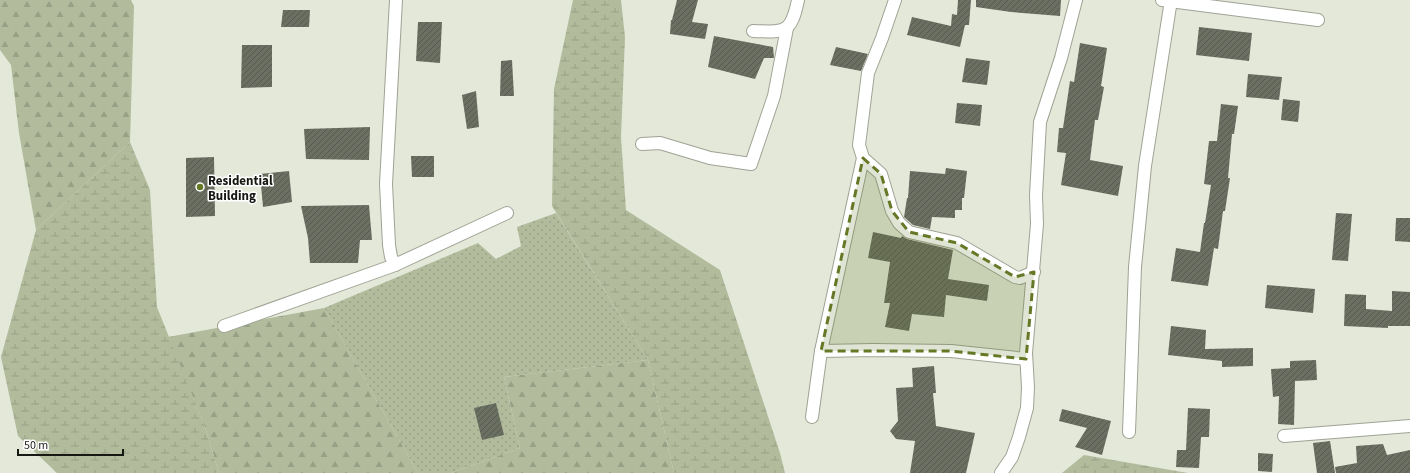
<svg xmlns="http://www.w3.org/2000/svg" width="1410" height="473" font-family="'Source Sans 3',sans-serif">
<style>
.grass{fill:url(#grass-dots)}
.forest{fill:url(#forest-firs)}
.wetland{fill:url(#wetland-marsh)}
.building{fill:url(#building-hatch)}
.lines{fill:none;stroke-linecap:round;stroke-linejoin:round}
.street-casing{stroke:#9ea394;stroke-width:14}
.street{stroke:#fff;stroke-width:12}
.marked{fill:#657826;fill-opacity:0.2;stroke:#657826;stroke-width:3;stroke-dasharray:8 5;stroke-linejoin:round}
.poi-dot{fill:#657826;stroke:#fff;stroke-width:1.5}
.labels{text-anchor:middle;stroke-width:3;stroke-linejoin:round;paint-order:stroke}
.poi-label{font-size:13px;font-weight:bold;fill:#171813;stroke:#fff;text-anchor:start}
</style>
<defs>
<pattern id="grass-dots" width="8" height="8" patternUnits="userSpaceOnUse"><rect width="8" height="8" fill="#b2bc9c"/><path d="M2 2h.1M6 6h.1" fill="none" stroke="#98a186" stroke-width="1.8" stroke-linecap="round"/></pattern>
<pattern id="forest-firs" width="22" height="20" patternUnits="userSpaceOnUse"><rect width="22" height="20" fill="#b2bc9c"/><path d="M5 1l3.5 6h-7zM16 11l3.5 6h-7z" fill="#98a186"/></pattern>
<pattern id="wetland-marsh" width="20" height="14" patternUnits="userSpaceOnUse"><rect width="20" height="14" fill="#b2bc9c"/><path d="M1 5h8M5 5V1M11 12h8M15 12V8" fill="none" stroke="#98a186"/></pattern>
<pattern id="building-hatch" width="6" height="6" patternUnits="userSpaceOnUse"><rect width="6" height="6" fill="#6b6f62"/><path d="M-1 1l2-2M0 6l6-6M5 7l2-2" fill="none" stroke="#575a50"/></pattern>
</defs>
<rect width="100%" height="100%" fill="#e3e8d9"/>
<path class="grass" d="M556,213L648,360L504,377L520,448L451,473H418L324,308L478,243L496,259L521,246L517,227Z"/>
<g class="forest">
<path d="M0,0H131L134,6L130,142L36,230L19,133L11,65L0,50Z"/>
<path d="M324,308L418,473H219L205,427L168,337Z"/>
<path d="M648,360L674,473H451L520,448L504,377Z"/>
</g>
<g class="wetland">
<path d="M573,0H621L625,37L621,137L626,210L720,270L780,453L785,473H674L648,360L552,206L554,89Z"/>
<path d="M130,142L150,190L157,307L205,427L219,473H57L18,436L1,357L36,230Z"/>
<path d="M1084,455L1188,473H1062Z"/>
</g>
<g class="building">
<path d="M677,0H698L692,22L708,24L705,39L670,34L671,20H672Z"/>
<path d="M958,0H971L969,25H965L960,47L907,35L912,17L951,26L952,14L957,15Z"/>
<path d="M976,0H1061L1060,16L1011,12L976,7Z"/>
<path d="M283,10H310L309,27H281Z"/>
<path d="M418,22H442L440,63L416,61Z"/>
<path d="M1199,27L1252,33L1249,61L1196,55Z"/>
<path d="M714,36L773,47L774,58H764L755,79L708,67Z"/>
<path d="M1080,43L1107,48L1101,86L1104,87L1098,120H1095L1090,160L1123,166L1118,196L1061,185L1066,153L1057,152L1059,128H1063L1070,81L1074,82Z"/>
<path d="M242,45H272V87L241,88Z"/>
<path d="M836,47L868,54L861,71L830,65Z"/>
<path d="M966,58L990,61L987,85L962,82Z"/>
<path d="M512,60L514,96H500L501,61Z"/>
<path d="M1248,74L1282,77L1279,100L1246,97Z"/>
<path d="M476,91L479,127L467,129L462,95Z"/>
<path d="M1283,99L1300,101L1298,122L1281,120Z"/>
<path d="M957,103L982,105L980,126L955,123Z"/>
<path d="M1221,104L1238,106L1234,134H1232L1228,178H1230L1225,211H1223L1218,249L1214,248L1208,286L1171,281L1176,248L1200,252L1204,223H1205L1211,185L1204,184L1209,141H1217Z"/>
<path d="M370,127L369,160L306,159L304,129Z"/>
<path d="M411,156H434V177H412Z"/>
<path d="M214,157L215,216L186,217V158Z"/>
<path d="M946,168L967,171L964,198H962V210H955V218L932,217L930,229L913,225L904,217L907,198H908L910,171L945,174Z"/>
<path d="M289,171L292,202L263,207L260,174Z"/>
<path d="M369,205L372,240H360L358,263H310L308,238L301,206Z"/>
<path d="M1336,213L1352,214L1348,261L1332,260Z"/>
<path d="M1396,218H1410V242L1395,241Z"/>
<path d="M873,232L901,238L902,236L907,239L953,250L948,279L989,285L987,301L946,295L944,317L912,314L909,331L885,327L890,303H884L890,262L868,258Z"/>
<path d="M1267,285L1315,289L1313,313L1265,308Z"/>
<path d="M1392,291L1410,292V326H1388V328L1344,326L1345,294L1366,295V309L1392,311Z"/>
<path d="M1171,326L1206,330L1205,349L1253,348V366L1222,367V361L1168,355Z"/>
<path d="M1316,360L1317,380L1295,381L1294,425L1278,424L1279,396L1273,397L1271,369L1290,368V361Z"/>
<path d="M934,366L936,393H933L936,426L975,433L966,473H910L915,441L896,439L890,431L898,421L896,388L913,387L912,368Z"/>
<path d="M496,403L504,435L482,440L474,408Z"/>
<path d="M1188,408L1210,409L1209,437H1201L1199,468L1176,467L1177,450H1186Z"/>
<path d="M1062,409L1111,421L1102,455L1075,447L1087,428L1059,421Z"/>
<path d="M1330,441L1335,473H1317L1313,443Z"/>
<path d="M1383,444L1387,455L1410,450V473H1336L1335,467L1357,463L1356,446Z"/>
<path d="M1258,453L1273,454L1272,472L1258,471Z"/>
</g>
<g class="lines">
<defs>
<g id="street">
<path d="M895,0L882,38L868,73L859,145L863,158L881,174L892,211L899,223L909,232L957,243L1015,277L1020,278L1034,272"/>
<path d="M1162,0L1318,20"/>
<path d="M753,31C785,32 791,34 798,0"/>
<path d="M642,144L660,143L710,158L751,164L774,96L787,28"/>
<path d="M863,158L821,351L873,350L951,351L1026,359"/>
<path d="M395,265L391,257L389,245L386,184L396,0"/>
<path d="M224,326L395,265L507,213"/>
<path d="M812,417L821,351"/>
<path d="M1129,432L1135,267L1145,166L1171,0"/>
<path d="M1284,436L1410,426"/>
<path d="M1001,473L1012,457L1019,437L1027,408L1028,387L1026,353L1037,224L1036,195L1040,122L1061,58L1076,0"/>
</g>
</defs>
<use href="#street" class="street-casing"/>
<use href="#street" class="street"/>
</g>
<path class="marked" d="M863,158L881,174L892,211L909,232L957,243L1015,277L1034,272L1026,359L951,351H821Z"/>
<circle class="poi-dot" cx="200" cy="187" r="4"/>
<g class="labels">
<g class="poi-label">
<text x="208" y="185">Residential<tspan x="208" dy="15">Building</tspan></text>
</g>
</g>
<path d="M18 449v6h105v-6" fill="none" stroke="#171813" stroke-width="2"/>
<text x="24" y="449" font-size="12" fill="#171813" stroke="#ffffff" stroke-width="3" paint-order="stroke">50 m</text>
</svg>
